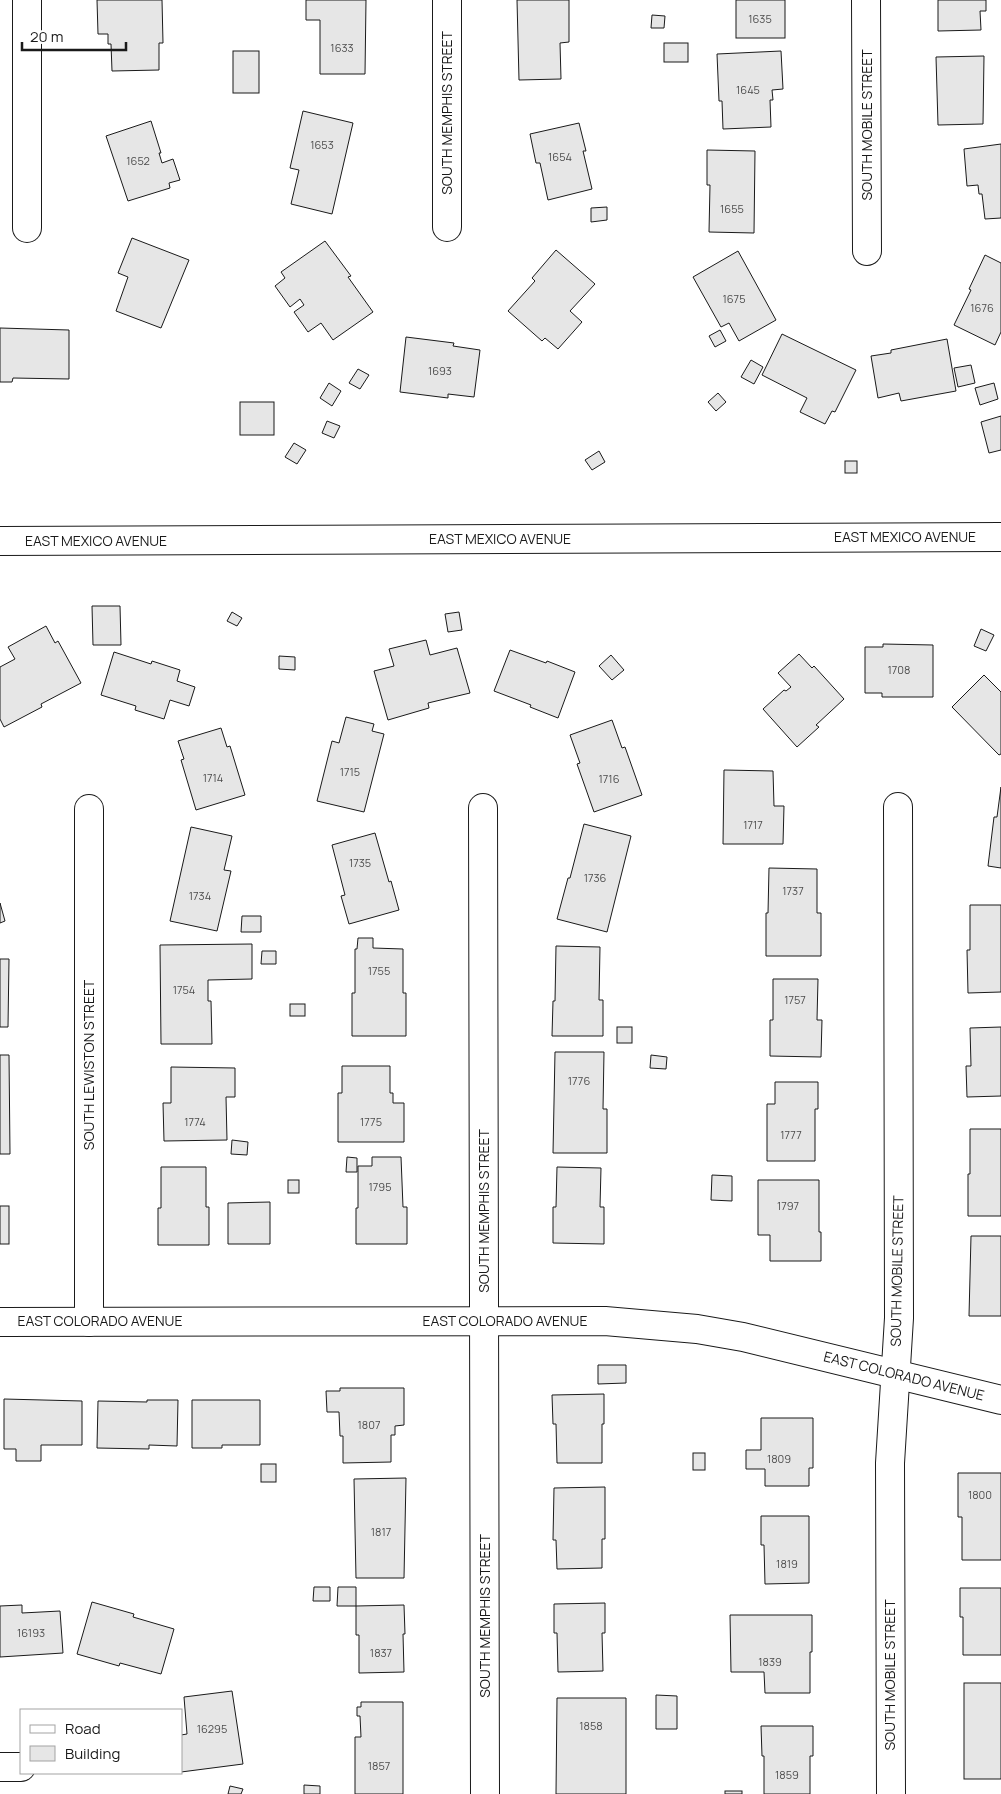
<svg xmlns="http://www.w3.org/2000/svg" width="1001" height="1794" font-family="Manrope,sans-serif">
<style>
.building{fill:#e6e6e6;stroke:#1a1a1a}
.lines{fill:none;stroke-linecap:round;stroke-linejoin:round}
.minor-casing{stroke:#1a1a1a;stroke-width:30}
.tertiary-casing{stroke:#1a1a1a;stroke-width:30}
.minor{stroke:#fff;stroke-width:28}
.tertiary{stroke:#fff;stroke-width:28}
.labels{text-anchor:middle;stroke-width:4;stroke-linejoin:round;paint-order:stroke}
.number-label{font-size:11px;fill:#4d4d4d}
.street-label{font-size:14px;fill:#1a1a1a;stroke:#fff}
</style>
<rect width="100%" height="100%" fill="#fff"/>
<g class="building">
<path d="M97,0H162L163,43H159V70L112,71L111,44H108V34H98Z"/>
<path d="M306,0H366L365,74H320V20H306Z"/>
<path d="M517,0H569V42L560,43L561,79L519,80Z"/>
<rect x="736" y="0" width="49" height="38"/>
<path d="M938,0H986V11H980L981,30L938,31Z"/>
<path d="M652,15L665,16L664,28H651Z"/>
<rect x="664" y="43" width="24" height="19"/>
<rect x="233" y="51" width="26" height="42"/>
<path d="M781,51L783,89L772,90L773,100H770L771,127L723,129L722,101H719L717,54Z"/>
<path d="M984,56L983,124L938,125L936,57Z"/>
<path d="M303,111L353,123L332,214L291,204L299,170L290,168Z"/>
<path d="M151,121L161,153H159L162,163L173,159L180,180L169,183L170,188L128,201L106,136Z"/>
<path d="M579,123L586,151H583L592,189L548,200L540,163H536L530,134Z"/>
<path d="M1001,144V218L985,219L982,194H979L978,185L967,186L964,149Z"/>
<path d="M707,150L755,151L754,233L709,232L710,185H707Z"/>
<path d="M607,207V220L591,222V208Z"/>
<path d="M132,238L189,260L161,328L116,311L128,277L118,273Z"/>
<path d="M325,241L351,276L348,277L373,312L333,340L321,323L308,332L294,312L304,305L300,299L290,307L275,286L285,278L281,272Z"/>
<path d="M556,250L595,284L570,311L582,322L558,349L545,338L542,341L508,311L535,281L532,278Z"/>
<path d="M738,251L776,320L739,341L729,323L721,327L693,277Z"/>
<path d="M985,255L1001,263V332L995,345L954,325L971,290L969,289Z"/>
<path d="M0,328L69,330V379L13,378L12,382H0Z"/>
<path d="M720,330L726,341L715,347L709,336Z"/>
<path d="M782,334L856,370L835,412L832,411L825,424L800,412L807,398L762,375Z"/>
<path d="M406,337L454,343L453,346L480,350L474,397L448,394V398L400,392Z"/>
<path d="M947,339L956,391L901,401L899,393L878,398L871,356L891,353V350Z"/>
<path d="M751,360L763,367L754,384L741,377Z"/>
<path d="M971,365L975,383L958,387L954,368Z"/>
<path d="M358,369L369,375L360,389L349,383Z"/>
<path d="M329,383L341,391L332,406L320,398Z"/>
<path d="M994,383L998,399L980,405L975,388Z"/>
<path d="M718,393L726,402L716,411L708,402Z"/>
<rect x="240" y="402" width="34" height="33"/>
<path d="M1001,416V450L989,453L981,422Z"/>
<path d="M327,421L340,426L334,438L322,433Z"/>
<path d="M294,443L306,450L297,464L285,457Z"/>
<path d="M599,451L605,462L592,470L585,460Z"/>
<rect x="845" y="461" width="12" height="12"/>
<path d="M92,606H120L121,645H93Z"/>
<path d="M232,612L242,618L237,626L227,621Z"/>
<path d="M459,612L462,630L448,632L445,614Z"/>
<path d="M46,626L55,643L58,641L81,683L41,704L42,707L4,727L0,719V667L15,659L8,647Z"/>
<path d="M981,629L994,635L986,651L974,646Z"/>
<path d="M426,640L430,655L457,648L470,693L428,703L429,708L388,720L374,671L394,666L389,649Z"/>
<path d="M883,644L933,645V697H882V693H865V647H883Z"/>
<path d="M510,650L546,663L547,661L575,672L558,718L530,707L531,705L494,691Z"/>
<path d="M114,652L151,664L152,661L180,670L177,681L195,687L189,706L170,700L164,719L135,710L136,706L101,695Z"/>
<path d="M799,654L812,668L814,666L844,699L816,725L819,727L797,747L763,709L784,690L786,691L791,687L778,673Z"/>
<path d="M611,655L624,670L612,680L599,666Z"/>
<path d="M279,656L295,657V670L279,669Z"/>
<path d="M984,675L1001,692V754L999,755L952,707Z"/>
<path d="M346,717L374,724L372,731L384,734L364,812L317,801L332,741L339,743Z"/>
<path d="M612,720L622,748L625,747L642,795L594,812L577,764L580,763L570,735Z"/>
<path d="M221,728L227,747L230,746L245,795L196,810L181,760L184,759L178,741Z"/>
<path d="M724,770L773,771L774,806H784L783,844H723Z"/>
<path d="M1001,787V868L988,866L994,817H997Z"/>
<path d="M584,824L631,836L607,932L557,919L568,878H570Z"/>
<path d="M191,827L232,836L224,870L231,871L217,931L170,921Z"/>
<path d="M375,833L389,882L391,881L399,910L349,924L341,896L345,895L332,845Z"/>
<path d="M769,868L817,869V913H821V956H766V913H768Z"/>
<path d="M0,903L5,921L0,923Z"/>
<path d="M970,905H1001V992L968,993L967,950H970Z"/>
<path d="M242,916H261V932H241Z"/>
<path d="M358,938H373V948L403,949V993H406V1036H352V993H355V949H357Z"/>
<path d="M252,944V979L208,980V1001H211L212,1044H161L160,945Z"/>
<path d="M556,946L600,947L599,1000H603V1036H552L553,1001H555Z"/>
<path d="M262,951H276V964H261Z"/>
<path d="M0,959H9L8,1027H0Z"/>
<path d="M773,979H818L817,1020H822L821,1057L770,1056V1020H773Z"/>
<rect x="290" y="1004" width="15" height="12"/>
<rect x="617" y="1027" width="15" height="16"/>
<path d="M1001,1027V1096L967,1097L966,1066H971L970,1028Z"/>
<path d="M555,1052H604L603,1109H607V1153H553Z"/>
<path d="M0,1055H9L10,1154H0Z"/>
<path d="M651,1055L667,1057L666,1069L650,1068Z"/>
<path d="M342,1066H390V1093H393V1103H404V1142H338V1093H342Z"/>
<path d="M171,1067L235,1068V1097H226L227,1140L164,1141L163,1103H171Z"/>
<path d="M775,1082H818V1109H815V1161H767V1104H775Z"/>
<path d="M970,1129H1001V1216H968V1174H970Z"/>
<path d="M232,1140L248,1142L247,1155L231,1154Z"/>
<path d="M347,1157L357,1158V1172H346Z"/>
<path d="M372,1157H401L403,1207H407V1244H356V1208H358V1166H372Z"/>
<path d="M161,1167H206V1207H209V1245H158V1208H161Z"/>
<path d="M557,1167L601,1168L600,1207H604V1244L553,1243V1207H556Z"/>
<path d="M712,1175L732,1176V1201L711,1200Z"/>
<rect x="288" y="1180" width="11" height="13"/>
<path d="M758,1180H819V1232H821V1261H770V1235H758Z"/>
<path d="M270,1202V1244H228V1203Z"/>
<rect x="0" y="1206" width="9" height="38"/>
<path d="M971,1236H1001V1316H969Z"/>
<path d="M598,1365H626V1383L598,1384Z"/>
<path d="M340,1388H404V1425L395,1426V1435H391V1462L343,1463V1436H340L339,1412H327L326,1391H340Z"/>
<path d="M604,1394V1424H602V1463H557L556,1424H553L552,1395Z"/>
<path d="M4,1399L82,1401V1445H41V1461H16V1449H4Z"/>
<path d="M147,1400H178L177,1446L149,1445V1449L97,1448L98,1401L147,1402Z"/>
<path d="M192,1400H260V1445H222V1448H192Z"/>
<path d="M761,1418H813V1468H809V1486H765V1469H746V1450H761Z"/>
<rect x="693" y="1453" width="12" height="17"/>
<rect x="261" y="1464" width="15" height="18"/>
<path d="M958,1473H1001V1560H962V1517H958Z"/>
<path d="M406,1478L404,1578H356L354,1479Z"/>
<path d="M605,1487V1539H602V1568L557,1569L556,1540H553L554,1488Z"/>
<path d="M761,1516H809V1583L765,1584L764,1545H761Z"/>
<path d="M314,1587H330V1601H313Z"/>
<path d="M338,1587H356V1606H337Z"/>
<path d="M960,1588H1001V1655H963V1617H960Z"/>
<path d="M92,1602L134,1614L133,1617L174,1629L161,1674L120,1663L119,1666L77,1654Z"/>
<path d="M605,1603V1633H602L603,1671L558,1672L557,1633H554V1604Z"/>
<path d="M22,1605V1613L60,1611L63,1653L0,1657V1606Z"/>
<path d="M404,1605L405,1634H403L404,1672L359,1673V1635H356V1606Z"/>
<path d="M730,1615H812V1652H810V1693H765L764,1672H731Z"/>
<rect x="964" y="1683" width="37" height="96"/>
<path d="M232,1691L243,1764L181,1772V1735L187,1734L184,1697Z"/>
<path d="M656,1695L677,1696V1729H656Z"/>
<path d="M557,1698H626V1794H556Z"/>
<path d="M361,1702H403V1794H355V1737H361L360,1716H357V1707H361Z"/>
<path d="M761,1726H813V1756H810V1794H764V1756H762Z"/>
<path d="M304,1785L320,1786V1794H304Z"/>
<path d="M230,1786L243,1789L241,1794H228Z"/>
<rect x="725" y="1791" width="17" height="3"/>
</g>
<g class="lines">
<defs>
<g id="minor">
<path d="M27,0V228"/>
<path d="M447,0V227"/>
<path d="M866,0L867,251"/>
<path d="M483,808L485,1794"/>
<path d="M89,809V1322"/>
<path d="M0,1322L605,1321L697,1329L743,1337L1001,1400"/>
<path d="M0,1767H21"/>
<path d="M891,1794L890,1463L899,1318L898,807"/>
</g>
<path id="tertiary" d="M0,541L1001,537"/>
</defs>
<use href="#minor" class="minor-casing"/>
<use href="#tertiary" class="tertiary-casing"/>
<use href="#minor" class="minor"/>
<use href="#tertiary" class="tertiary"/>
</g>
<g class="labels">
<g class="number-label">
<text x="760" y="23">1635</text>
<text x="342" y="52">1633</text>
<text x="748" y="94">1645</text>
<text x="322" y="149">1653</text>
<text x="560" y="161">1654</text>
<text x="138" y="165">1652</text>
<text x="732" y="213">1655</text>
<text x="734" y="303">1675</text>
<text x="982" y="312">1676</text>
<text x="440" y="375">1693</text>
<text x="899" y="674">1708</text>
<text x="350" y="776">1715</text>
<text x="213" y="782">1714</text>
<text x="609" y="783">1716</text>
<text x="753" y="829">1717</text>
<text x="360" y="867">1735</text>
<text x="595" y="882">1736</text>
<text x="793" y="895">1737</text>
<text x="200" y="900">1734</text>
<text x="379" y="975">1755</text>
<text x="184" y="994">1754</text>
<text x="795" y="1004">1757</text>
<text x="579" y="1085">1776</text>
<text x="195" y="1126">1774</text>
<text x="371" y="1126">1775</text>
<text x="791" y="1139">1777</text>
<text x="380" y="1191">1795</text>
<text x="788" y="1210">1797</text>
<text x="369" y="1429">1807</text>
<text x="779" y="1463">1809</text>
<text x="980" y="1499">1800</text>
<text x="381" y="1536">1817</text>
<text x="787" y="1568">1819</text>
<text x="31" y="1637">16193</text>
<text x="381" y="1657">1837</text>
<text x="770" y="1666">1839</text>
<text x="591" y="1730">1858</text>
<text x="212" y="1733">16295</text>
<text x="379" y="1770">1857</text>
<text x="787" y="1779">1859</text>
</g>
<g class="street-label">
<text transform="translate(447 113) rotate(-90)" y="5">SOUTH MEMPHIS STREET</text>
<text transform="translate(867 125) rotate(-90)" y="5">SOUTH MOBILE STREET</text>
<text x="905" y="542">EAST MEXICO AVENUE</text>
<text x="500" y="544">EAST MEXICO AVENUE</text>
<text x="96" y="546">EAST MEXICO AVENUE</text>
<text transform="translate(89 1065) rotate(-90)" y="5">SOUTH LEWISTON STREET</text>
<text transform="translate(484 1211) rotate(-90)" y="5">SOUTH MEMPHIS STREET</text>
<text transform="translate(897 1271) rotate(-89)" y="5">SOUTH MOBILE STREET</text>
<text x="100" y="1326">EAST COLORADO AVENUE</text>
<text x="505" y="1326">EAST COLORADO AVENUE</text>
<text transform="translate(904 1376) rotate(14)" y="5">EAST COLORADO AVENUE</text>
<text transform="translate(485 1616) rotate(-90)" y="5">SOUTH MEMPHIS STREET</text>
<text transform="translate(890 1675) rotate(-90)" y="5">SOUTH MOBILE STREET</text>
</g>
</g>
<rect x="20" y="1709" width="162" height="65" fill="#ffffff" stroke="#a3a3a3"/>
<rect x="30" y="1725" width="25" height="8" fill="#ffffff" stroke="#a3a3a3"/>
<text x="65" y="1734" font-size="15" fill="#1a1a1a">Road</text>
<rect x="30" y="1746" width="25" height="15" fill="#e6e6e6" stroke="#a3a3a3"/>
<text x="65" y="1759" font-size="15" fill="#1a1a1a">Building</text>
<path d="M22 42v8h104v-8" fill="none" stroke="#1a1a1a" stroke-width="2.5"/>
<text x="30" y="42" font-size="15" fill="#1a1a1a" stroke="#ffffff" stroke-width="4" paint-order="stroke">20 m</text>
</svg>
